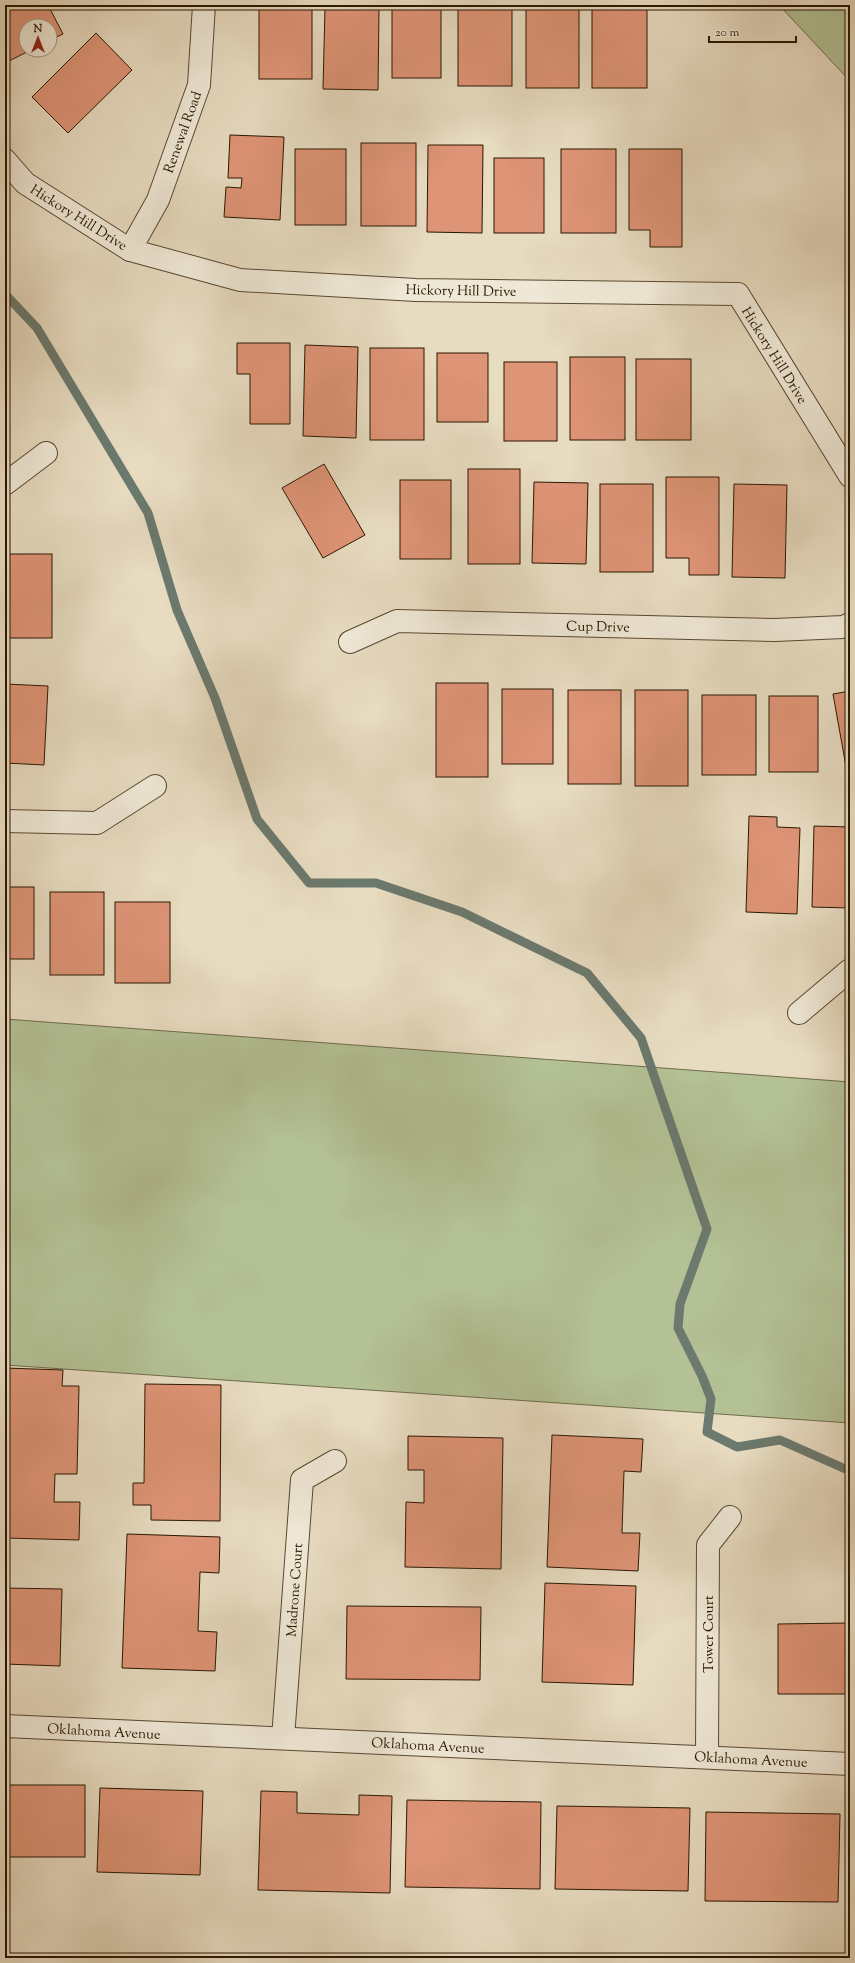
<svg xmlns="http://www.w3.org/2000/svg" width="855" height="1963" font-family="'Sorts Mill Goudy',serif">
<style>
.green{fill:#b3c195;stroke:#6e6c4a}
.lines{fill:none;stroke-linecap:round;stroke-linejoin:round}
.stream{stroke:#6b796e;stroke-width:9}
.building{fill:#de9476;stroke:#2a1700}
.minor-casing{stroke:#594830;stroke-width:24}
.minor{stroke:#efe8d6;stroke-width:22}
.labels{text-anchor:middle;stroke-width:4;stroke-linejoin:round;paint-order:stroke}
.street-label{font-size:14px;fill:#2a1700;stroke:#efe8d6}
</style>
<rect width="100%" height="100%" fill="#e7dbc0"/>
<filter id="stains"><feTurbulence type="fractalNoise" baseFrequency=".005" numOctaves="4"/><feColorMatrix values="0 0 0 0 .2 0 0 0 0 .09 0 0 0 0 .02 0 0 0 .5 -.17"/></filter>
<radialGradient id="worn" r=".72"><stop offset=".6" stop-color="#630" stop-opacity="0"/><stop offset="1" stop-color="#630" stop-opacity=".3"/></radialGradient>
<g class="green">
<path d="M779,5H850V81Z"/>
<path d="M5,1019L850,1082V1423L5,1365Z"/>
</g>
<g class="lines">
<path class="stream" d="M5,294L37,328L148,513L177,610L215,698L257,819L309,883H376L462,912L587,973L641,1038L707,1229L680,1304L678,1328L702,1376L711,1399L707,1432L737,1447L780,1440L850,1471"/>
</g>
<g class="building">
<path d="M5,5H48L63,34L50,40V26H26V50H31L5,63Z"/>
<rect x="259" y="5" width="53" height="74"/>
<rect x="392" y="5" width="49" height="73"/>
<rect x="592" y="5" width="55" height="83"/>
<rect x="458" y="7" width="54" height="79"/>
<path d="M325,8L379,9L378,90L323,89Z"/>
<rect x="526" y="9" width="53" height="79"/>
<path d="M96,33L132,70L68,133L32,97Z"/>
<path d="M230,135L284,137L280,220L224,217L226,187L241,188L242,178H228Z"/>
<rect x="361" y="143" width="55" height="83"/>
<path d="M428,145H483L482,233L427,232Z"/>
<rect x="295" y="149" width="51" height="76"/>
<rect x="561" y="149" width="55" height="84"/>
<path d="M629,149H682V247H650V230H629Z"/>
<rect x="494" y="158" width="50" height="75"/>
<path d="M237,343H290V424H250V374H237Z"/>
<path d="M305,345L358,347L356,438L303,436Z"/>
<rect x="370" y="348" width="54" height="92"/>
<rect x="437" y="353" width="51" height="69"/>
<rect x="570" y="357" width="55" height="83"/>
<rect x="636" y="359" width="55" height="81"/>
<rect x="504" y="362" width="53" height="79"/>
<path d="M324,464L365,535L323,558L282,488Z"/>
<rect x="468" y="469" width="52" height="95"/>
<path d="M666,477H719V575H689V558H666Z"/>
<rect x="400" y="480" width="51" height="79"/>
<path d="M534,482L588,483L586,564L532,563Z"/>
<rect x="600" y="484" width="53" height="88"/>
<path d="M734,484L787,485L785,578L732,577Z"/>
<rect x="5" y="554" width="47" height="84"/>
<rect x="436" y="683" width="52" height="94"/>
<path d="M5,684L48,686L44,765L5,763Z"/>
<rect x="502" y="689" width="51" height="75"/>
<rect x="568" y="690" width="53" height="94"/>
<rect x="635" y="690" width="53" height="96"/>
<path d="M850,691V771L847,772L833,694Z"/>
<rect x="702" y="695" width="54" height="80"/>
<rect x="769" y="696" width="49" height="76"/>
<path d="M749,816L777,817V827L800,828L797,914L746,912Z"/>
<path d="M814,826L850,827V908L812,907Z"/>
<rect x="5" y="887" width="29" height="72"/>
<rect x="50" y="892" width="54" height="83"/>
<rect x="115" y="902" width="55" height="81"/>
<path d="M5,1368L63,1370L62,1386H79L77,1474H55L54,1502H80L79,1540L5,1538Z"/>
<path d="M145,1384L221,1385L220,1521L151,1520V1505H133V1483H144Z"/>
<path d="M552,1435L643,1439L641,1472L624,1471L622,1533H640L638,1571L547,1567Z"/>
<path d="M408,1436L503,1438L501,1569L405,1567L406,1502L424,1503V1470H408Z"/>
<path d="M127,1534L220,1537L219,1573L200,1572L198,1631L217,1632L215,1671L122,1668Z"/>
<path d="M545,1583L636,1586L633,1685L542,1682Z"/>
<path d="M5,1588L62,1589L60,1666L5,1664Z"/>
<path d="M347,1606L481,1607L480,1680L346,1679Z"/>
<path d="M850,1623V1694H778V1624Z"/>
<rect x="5" y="1785" width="80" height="72"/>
<path d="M100,1788L203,1791L200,1875L97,1872Z"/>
<path d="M261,1791L297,1792V1813L359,1815V1795L392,1796L390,1893L258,1890Z"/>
<path d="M407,1800L541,1802L540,1889L405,1887Z"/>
<path d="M557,1806L690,1808L688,1891L555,1889Z"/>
<path d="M706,1812L840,1814L838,1902L705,1901Z"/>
</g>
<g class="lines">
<defs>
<g id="minor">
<path d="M5,160L25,183L130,250L240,280L416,290L738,294L850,476"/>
<path d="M130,250L158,200L199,85L204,5"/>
<path d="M5,484L46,453"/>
<path d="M350,642L397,621L775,630L843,627L850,624"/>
<path d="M5,821L97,823L155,786"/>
<path d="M799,1013L850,970"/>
<path d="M5,1726L850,1764"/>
<path d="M283,1738L302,1480L335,1461"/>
<path d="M707,1757L708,1545L730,1517"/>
</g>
</defs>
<use href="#minor" class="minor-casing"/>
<use href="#minor" class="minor"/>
</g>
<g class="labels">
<g class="street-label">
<text transform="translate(182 132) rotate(-70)" y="5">Renewal Road</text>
<text transform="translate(79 217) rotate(32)" y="5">Hickory Hill Drive</text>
<text transform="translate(461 290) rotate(1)" y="5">Hickory Hill Drive</text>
<text transform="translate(775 355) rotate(58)" y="5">Hickory Hill Drive</text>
<text transform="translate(598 626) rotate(1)" y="5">Cup Drive</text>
<text transform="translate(294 1590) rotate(-86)" y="5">Madrone Court</text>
<text transform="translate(708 1634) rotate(-90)" y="5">Tower Court</text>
<text transform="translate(104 1731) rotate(3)" y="5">Oklahoma Avenue</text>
<text transform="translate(428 1745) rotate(3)" y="5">Oklahoma Avenue</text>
<text transform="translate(751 1759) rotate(3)" y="5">Oklahoma Avenue</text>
</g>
</g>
<rect width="855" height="1963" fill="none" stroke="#e7dbc0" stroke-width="20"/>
<rect x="6" y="6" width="843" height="1951" fill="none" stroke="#2a1700" stroke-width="2"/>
<rect x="10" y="10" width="835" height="1943" fill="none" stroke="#2a1700"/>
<g transform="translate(38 38)"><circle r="19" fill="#efe8d6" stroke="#a09480"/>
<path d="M0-3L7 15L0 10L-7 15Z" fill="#8f2418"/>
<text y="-6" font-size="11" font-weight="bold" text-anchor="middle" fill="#2a1700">N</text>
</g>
<path d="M709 36v6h87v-6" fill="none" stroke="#2a1700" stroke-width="2"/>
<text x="715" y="36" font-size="12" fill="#2a1700" stroke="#efe8d6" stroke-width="3" paint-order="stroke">20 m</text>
<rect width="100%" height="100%" filter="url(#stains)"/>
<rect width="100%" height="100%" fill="url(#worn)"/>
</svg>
